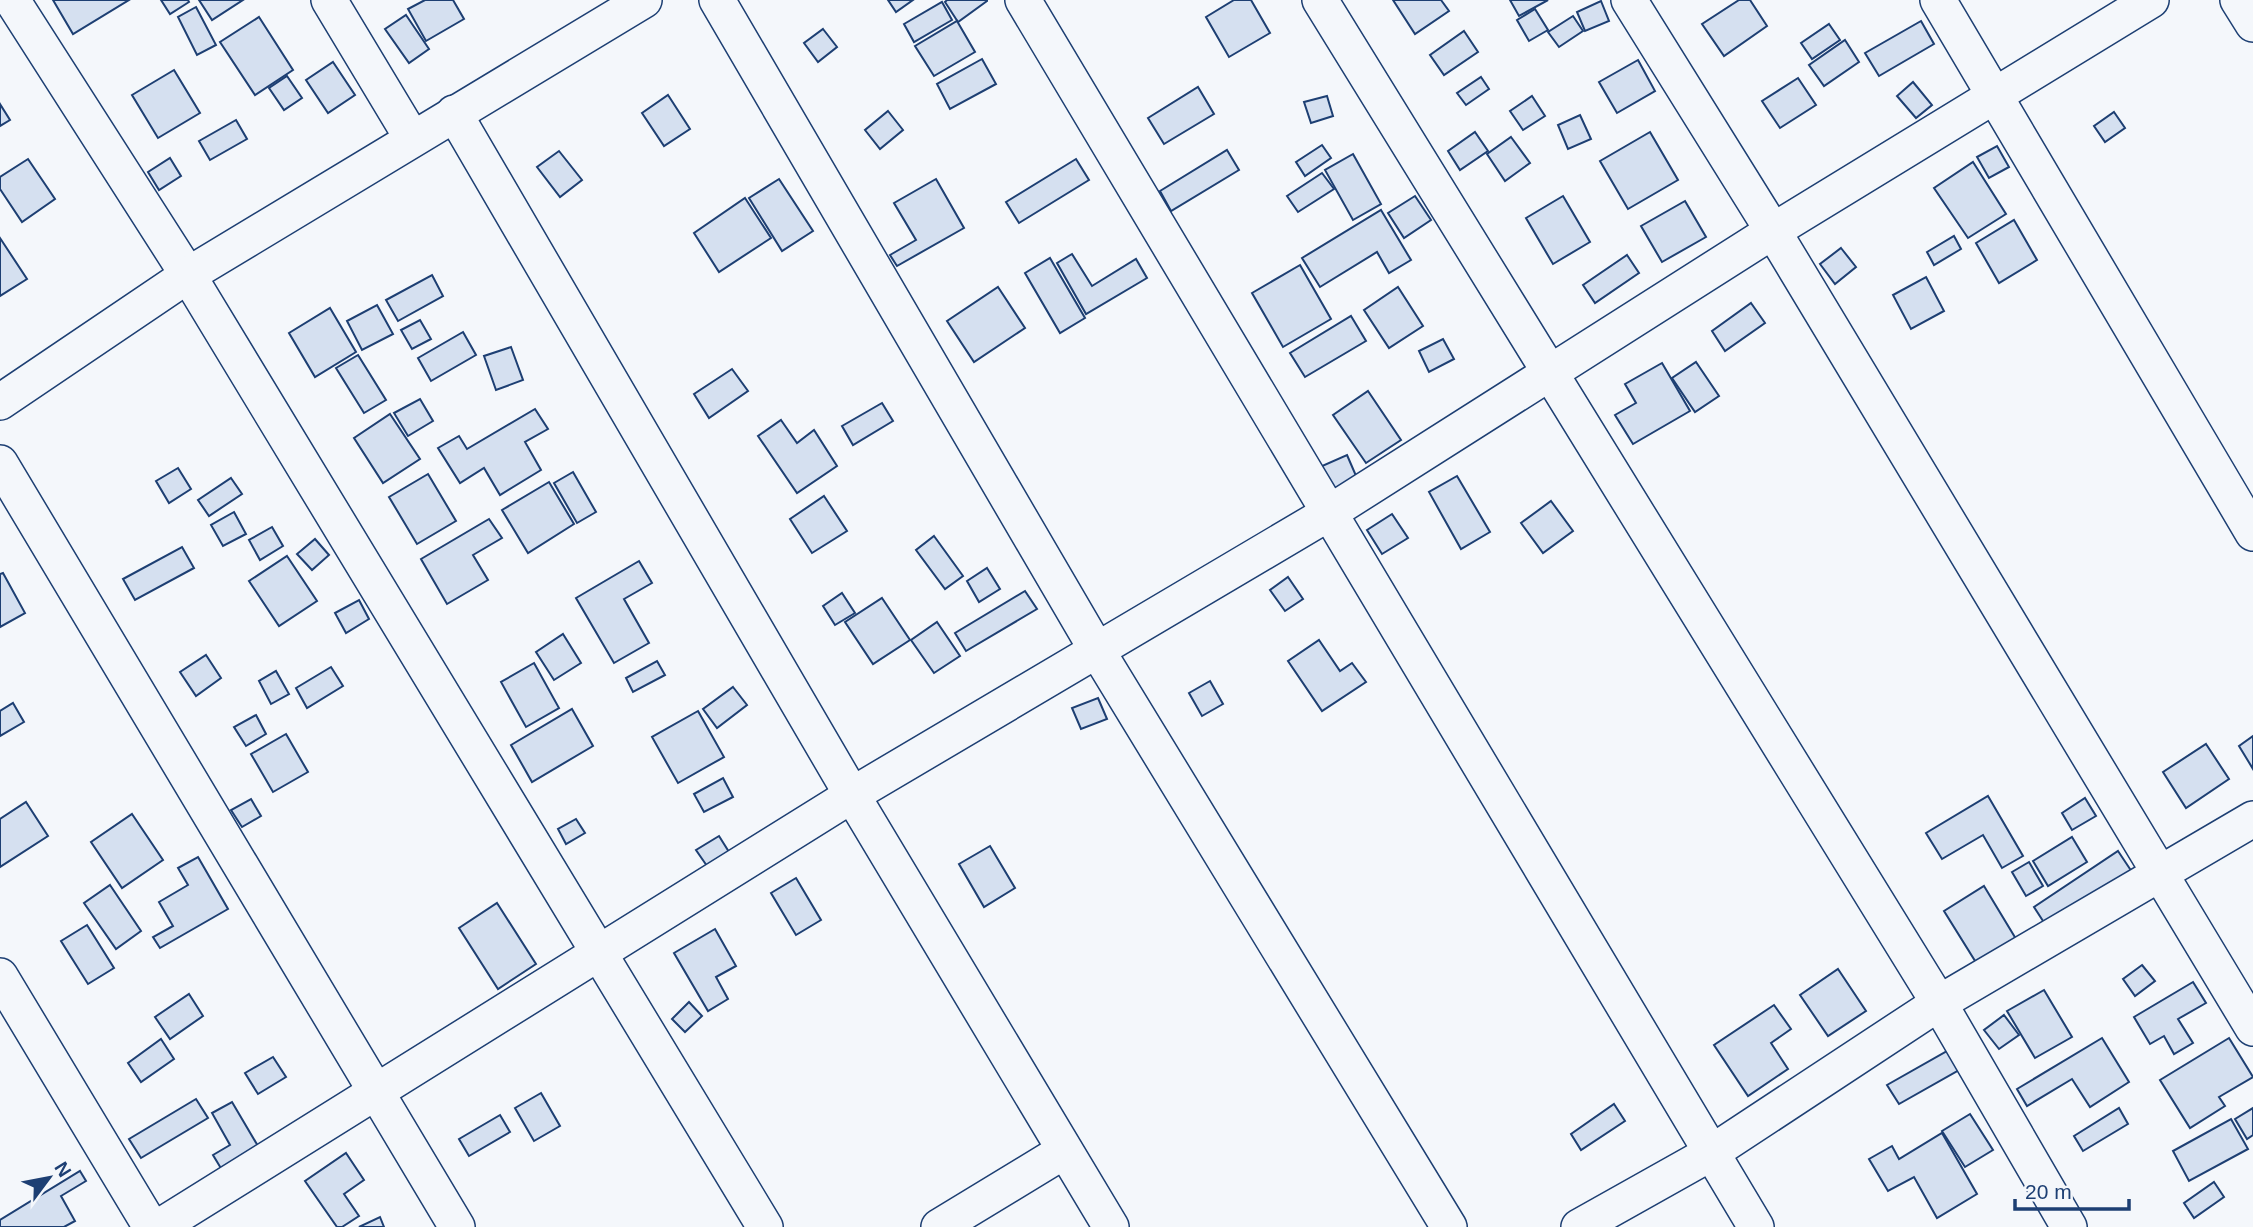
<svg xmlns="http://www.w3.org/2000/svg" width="2253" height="1227" font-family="Helvetica,sans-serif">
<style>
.building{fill:#d5e0f0;stroke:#1d3f73;stroke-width:2}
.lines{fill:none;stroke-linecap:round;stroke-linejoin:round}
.minor-casing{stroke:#1d3f73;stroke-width:38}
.minor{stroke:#f4f7fb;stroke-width:35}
</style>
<rect width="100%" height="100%" fill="#f4f7fb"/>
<g class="building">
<path d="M53,0H129L73,34Z"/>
<path d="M161,0H188L189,2L170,14Z"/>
<path d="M199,0H243L212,20Z"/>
<path d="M425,0H453L464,19L426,41L408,9Z"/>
<path d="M888,0H913L896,12Z"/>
<path d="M947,0H987V1L958,22L945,2Z"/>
<path d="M1234,0H1251L1270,33L1229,57L1206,17Z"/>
<path d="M1393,0H1441L1449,11L1415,34Z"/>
<path d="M1510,0H1548L1519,16Z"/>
<path d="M1739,0H1750L1767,26L1724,56L1702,24Z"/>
<path d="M1601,1L1609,21L1585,31L1577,12Z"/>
<path d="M942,2L952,20L914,42L904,24Z"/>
<path d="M196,7L216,45L197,55L178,17Z"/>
<path d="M1535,9L1548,30L1529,41L1517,20Z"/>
<path d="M406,15L429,49L409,63L385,29Z"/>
<path d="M1573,16L1583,31L1559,47L1548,32Z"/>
<path d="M259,17L293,70L255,95L220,42Z"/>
<path d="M957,21L975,52L934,76L915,46Z"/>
<path d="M1921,21L1934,44L1879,76L1865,53Z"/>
<path d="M1829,24L1840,40L1812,59L1801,43Z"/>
<path d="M823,29L837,47L818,62L804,43Z"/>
<path d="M1464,31L1478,52L1444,75L1430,55Z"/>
<path d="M1845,40L1859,62L1824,86L1809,65Z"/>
<path d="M982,59L996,84L950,109L937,84Z"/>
<path d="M1638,60L1655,91L1617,113L1599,82Z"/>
<path d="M333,62L355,95L328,113L306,80Z"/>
<path d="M174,70L200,113L158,138L132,95Z"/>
<path d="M287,76L302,98L284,110L269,88Z"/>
<path d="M1481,77L1489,89L1466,105L1457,93Z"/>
<path d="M1798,78L1816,105L1780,128L1762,101Z"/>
<path d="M1913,82L1932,105L1916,118L1897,96Z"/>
<path d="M1198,87L1214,114L1164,144L1148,118Z"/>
<path d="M668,95L690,129L664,146L642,113Z"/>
<path d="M1327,96L1333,116L1311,123L1304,102Z"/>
<path d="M1532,96L1545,116L1523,130L1510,111Z"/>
<path d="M0,104L10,120L0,126Z"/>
<path d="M888,111L903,130L880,149L865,130Z"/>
<path d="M2114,112L2125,128L2105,142L2094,126Z"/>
<path d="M1580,115L1591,139L1568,149L1558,125Z"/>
<path d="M236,120L247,139L210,160L199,141Z"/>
<path d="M1475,132L1488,151L1460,170L1448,151Z"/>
<path d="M1650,132L1678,180L1628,209L1600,161Z"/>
<path d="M1511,137L1530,163L1505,181L1487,154Z"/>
<path d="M1322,145L1331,158L1305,176L1296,162Z"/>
<path d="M1997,146L2009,167L1989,178L1977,157Z"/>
<path d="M1227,150L1239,170L1171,211L1160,191Z"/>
<path d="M559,151L582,180L560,197L537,167Z"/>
<path d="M1353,154L1381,204L1353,220L1325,170Z"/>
<path d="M170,158L181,176L159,190L148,172Z"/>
<path d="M28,159L55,199L22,222L0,189V177Z"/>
<path d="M1076,159L1089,180L1019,223L1006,202Z"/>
<path d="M1973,162L2006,214L1968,238L1934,188Z"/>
<path d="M1322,173L1334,189L1298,212L1287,196Z"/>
<path d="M779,179L813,231L782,251L749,198Z"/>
<path d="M936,179L964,228L897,266L890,255L916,240L894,203Z"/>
<path d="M1415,196L1431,220L1404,238L1388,213Z"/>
<path d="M1563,196L1590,242L1553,264L1526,218Z"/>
<path d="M745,198L771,238L719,272L694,233Z"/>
<path d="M1685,201L1706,237L1662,262L1641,226Z"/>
<path d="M1381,210L1411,260L1389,273L1377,252L1320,287L1302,258Z"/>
<path d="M2014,220L2037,260L1999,283L1976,243Z"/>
<path d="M1954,236L1961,249L1934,265L1927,252Z"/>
<path d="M0,238L27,279L0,296Z"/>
<path d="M1841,248L1856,267L1835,284L1820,264Z"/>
<path d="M1072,254L1092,286L1136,259L1147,278L1086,314L1057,263Z"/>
<path d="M1627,255L1639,273L1595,303L1583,285Z"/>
<path d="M1050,258L1085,318L1060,333L1025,273Z"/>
<path d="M1300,265L1331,319L1283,347L1252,293Z"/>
<path d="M432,275L443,296L398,321L386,300Z"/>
<path d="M1926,277L1944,311L1911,329L1893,295Z"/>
<path d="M998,287L1025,328L974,362L947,321Z"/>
<path d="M1398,287L1423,326L1389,348L1364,310Z"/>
<path d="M1751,303L1765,323L1725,351L1712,331Z"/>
<path d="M377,305L393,334L362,350L347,321Z"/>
<path d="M330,308L356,352L315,377L289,333Z"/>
<path d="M1351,316L1366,341L1305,377L1290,353Z"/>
<path d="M420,320L431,339L412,349L401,330Z"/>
<path d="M463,332L476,355L431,381L418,358Z"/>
<path d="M1443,339L1454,359L1429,372L1419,351Z"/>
<path d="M511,347L523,380L496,390L484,356Z"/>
<path d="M358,355L386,400L364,413L336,368Z"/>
<path d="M1696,362L1719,396L1695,412L1672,378Z"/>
<path d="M1662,363L1690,411L1633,444L1615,415L1636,403L1625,384Z"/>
<path d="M732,369L748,391L709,418L694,394Z"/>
<path d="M1368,391L1401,440L1366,463L1333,415Z"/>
<path d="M420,399L433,421L408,436L394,413Z"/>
<path d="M882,403L893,421L853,445L842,426Z"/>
<path d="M535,409L548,429L525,442L541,470L500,495L484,468L460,483L438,448L459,436L467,449Z"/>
<path d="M390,414L420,459L383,483L354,438Z"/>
<path d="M781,420L797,443L814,430L837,466L797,493L758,436Z"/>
<path d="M1347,455L1360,485L1326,500L1313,470Z"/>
<path d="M178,468L191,489L169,503L156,481Z"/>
<path d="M573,472L596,512L577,523L554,483Z"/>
<path d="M428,474L456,521L417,544L389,497Z"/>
<path d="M1457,476L1490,532L1461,549L1429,492Z"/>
<path d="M231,478L242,494L209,516L198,500Z"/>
<path d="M549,482L574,524L528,553L502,510Z"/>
<path d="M824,496L847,531L812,553L790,519Z"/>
<path d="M1551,501L1573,531L1543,553L1521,523Z"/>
<path d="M234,512L246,534L223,546L211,525Z"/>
<path d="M1392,514L1408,538L1382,554L1367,530Z"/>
<path d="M489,519L502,538L473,555L488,580L447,604L421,559Z"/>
<path d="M272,527L283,546L260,560L249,540Z"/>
<path d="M934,536L963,576L945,589L916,550Z"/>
<path d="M315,539L329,555L312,570L297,554Z"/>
<path d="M182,547L194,568L135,600L123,579Z"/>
<path d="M287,556L317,601L279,626L249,581Z"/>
<path d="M639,561L652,583L624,599L649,643L614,663L576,598Z"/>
<path d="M987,568L1000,589L979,602L967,581Z"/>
<path d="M3,573L25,613L0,627V574Z"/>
<path d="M1288,577L1303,599L1285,611L1270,590Z"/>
<path d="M1025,591L1037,609L966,651L955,633Z"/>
<path d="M842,593L855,613L835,625L823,606Z"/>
<path d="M882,598L910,640L873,664L845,622Z"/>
<path d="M359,600L369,619L346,633L335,613Z"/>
<path d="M937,622L960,656L934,673L911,640Z"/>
<path d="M563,634L581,663L554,680L536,652Z"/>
<path d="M1319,640L1340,671L1352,663L1366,682L1322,711L1288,661Z"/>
<path d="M206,655L221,678L196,696L180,672Z"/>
<path d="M657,661L665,675L633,692L626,678Z"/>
<path d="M534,663L559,708L526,727L501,682Z"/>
<path d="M331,667L343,686L307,708L296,688Z"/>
<path d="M276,671L289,694L271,704L259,681Z"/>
<path d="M1210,681L1223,704L1202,716L1189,693Z"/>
<path d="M733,687L747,705L717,728L703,709Z"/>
<path d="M1098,698L1107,719L1081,729L1072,708Z"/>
<path d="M13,703L24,722L0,736V711Z"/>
<path d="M572,709L593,746L532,782L511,745Z"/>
<path d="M698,711L724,757L678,783L652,737Z"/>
<path d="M256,715L266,734L246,746L234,727Z"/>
<path d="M286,734L308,772L273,792L251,754Z"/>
<path d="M2253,736V769L2239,746Z"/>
<path d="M2206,744L2229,779L2186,808L2163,772Z"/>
<path d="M723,778L733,797L704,812L694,794Z"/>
<path d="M1988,796L2023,856L2002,868L1983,835L1942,859L1926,833Z"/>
<path d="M2085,798L2096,816L2072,830L2062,813Z"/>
<path d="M251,799L261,816L242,827L231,810Z"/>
<path d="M26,802L48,836L0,867V819Z"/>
<path d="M132,814L163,860L122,888L91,842Z"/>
<path d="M576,819L585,833L566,844L558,829Z"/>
<path d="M719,836L729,852L707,866L696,850Z"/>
<path d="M2072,837L2087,862L2048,886L2033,861Z"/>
<path d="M990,846L1015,888L984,907L959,864Z"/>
<path d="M2118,851L2140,884L2045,924L2034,907Z"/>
<path d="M198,857L228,909L160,948L153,937L173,926L159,902L188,885L178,868Z"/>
<path d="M2029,862L2043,886L2026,896L2012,872Z"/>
<path d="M796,878L821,920L796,935L771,893Z"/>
<path d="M110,885L141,931L116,949L84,903Z"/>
<path d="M1984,886L2016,939L1977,964L1944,911Z"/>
<path d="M497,903L536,964L498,989L459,928Z"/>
<path d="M87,925L114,968L88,984L61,941Z"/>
<path d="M715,929L736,966L716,977L728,999L708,1011L674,953Z"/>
<path d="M2142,965L2155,981L2135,996L2123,979Z"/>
<path d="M1838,969L1866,1011L1828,1036L1800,995Z"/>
<path d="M2193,982L2206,1003L2178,1019L2193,1043L2174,1054L2164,1036L2150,1044L2134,1017Z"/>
<path d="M2044,990L2072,1037L2035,1058L2007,1011Z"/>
<path d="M189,994L203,1016L170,1039L155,1017Z"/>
<path d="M689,1002L702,1016L685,1032L672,1019Z"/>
<path d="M1774,1005L1791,1029L1771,1043L1788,1069L1748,1096L1714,1045Z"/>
<path d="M2004,1015L2019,1035L1999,1049L1984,1030Z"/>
<path d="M2102,1038L2129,1082L2090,1107L2072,1079L2027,1106L2017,1089Z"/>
<path d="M2229,1038L2253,1077L2219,1097L2225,1106L2190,1128L2160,1080Z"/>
<path d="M161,1039L174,1059L141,1082L128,1063Z"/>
<path d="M1949,1050L1959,1070L1899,1104L1887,1085Z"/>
<path d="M273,1057L286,1077L258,1094L245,1073Z"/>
<path d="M541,1093L560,1126L534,1141L515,1108Z"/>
<path d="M196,1099L208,1118L141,1158L129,1139Z"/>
<path d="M232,1102L265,1158L228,1180L213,1155L230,1145L212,1113Z"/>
<path d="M1614,1104L1625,1121L1581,1150L1571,1134Z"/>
<path d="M2119,1108L2128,1124L2083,1151L2074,1136Z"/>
<path d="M2253,1108V1135L2247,1139L2235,1119Z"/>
<path d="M1970,1114L1993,1150L1965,1167L1942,1131Z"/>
<path d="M500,1115L510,1132L469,1156L459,1139Z"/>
<path d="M2231,1119L2248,1149L2189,1181L2173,1151Z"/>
<path d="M1942,1133L1977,1194L1937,1218L1914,1177L1888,1191L1869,1159L1892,1146L1899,1159Z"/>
<path d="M346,1153L364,1180L344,1194L359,1216L342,1227H337L305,1181Z"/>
<path d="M80,1171L86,1181L61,1196L75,1221L64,1227H0V1220Z"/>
<path d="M2214,1182L2224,1197L2194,1218L2184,1203Z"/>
<path d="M380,1217L384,1227H359Z"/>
</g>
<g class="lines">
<defs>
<g id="minor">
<path d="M12,0L188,275L765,1227"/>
<path d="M329,0L412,138"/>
<path d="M717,0L1098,652L1449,1227"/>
<path d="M1023,0L1756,1227"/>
<path d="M1320,0L1939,1003L2069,1227"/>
<path d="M1629,0L1773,231L2253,1028"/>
<path d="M1938,0L2253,533"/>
<path d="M2238,0L2253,24"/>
<path d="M454,113L852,795L1111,1227"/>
<path d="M0,402L188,275L644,0"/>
<path d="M0,463L457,1227"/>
<path d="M0,976L151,1227"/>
<path d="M159,1227L852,795L1329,513L1773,231L2151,0"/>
<path d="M939,1227L1064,1151"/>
<path d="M1579,1227L1711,1153L1939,1003L2253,819"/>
</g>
</defs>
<use href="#minor" class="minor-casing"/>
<use href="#minor" class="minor"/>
</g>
<g transform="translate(49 1178) rotate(58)" stroke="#f4f7fb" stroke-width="5" paint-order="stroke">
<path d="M0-5L12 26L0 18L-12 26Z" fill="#1d3f73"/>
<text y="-10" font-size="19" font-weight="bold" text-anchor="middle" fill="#1d3f73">N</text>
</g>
<path d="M2015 1199v10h114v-10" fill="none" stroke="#1d3f73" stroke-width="3.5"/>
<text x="2025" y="1199" font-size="21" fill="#1d3f73" stroke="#f4f7fb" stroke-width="5" paint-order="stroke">20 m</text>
</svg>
